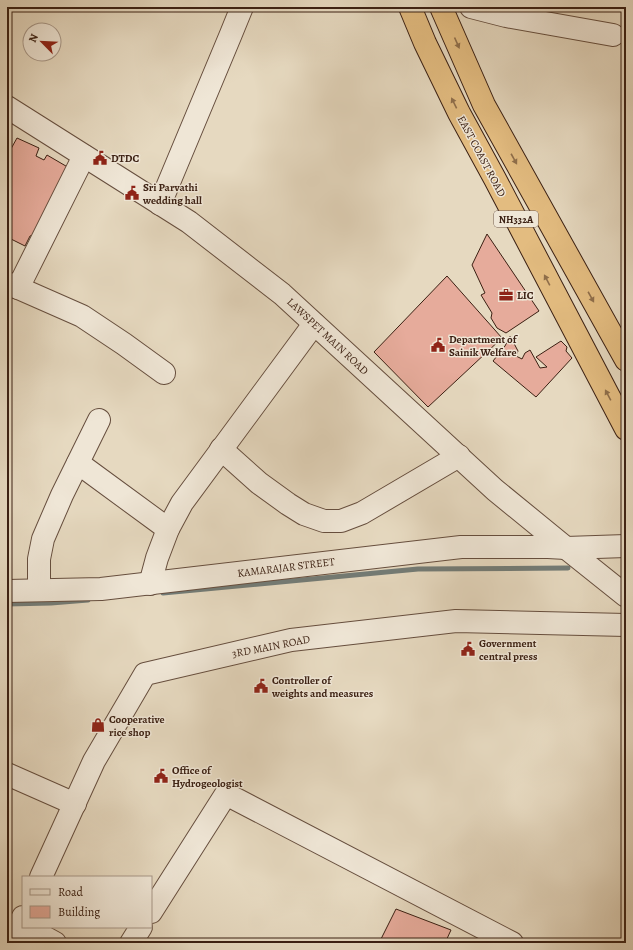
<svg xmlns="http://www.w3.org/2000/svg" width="633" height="950" font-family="Alegreya,serif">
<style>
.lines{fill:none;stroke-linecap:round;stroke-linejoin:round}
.stream{stroke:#737c77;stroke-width:5}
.building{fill:#e6ab9b;stroke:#3b2013}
.minor-casing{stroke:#664e3e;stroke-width:24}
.highway-casing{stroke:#3b2013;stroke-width:24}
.minor{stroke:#efe6d6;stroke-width:22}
.highway{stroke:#e3bc80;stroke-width:22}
.oneway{fill:#8f6e4a}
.labels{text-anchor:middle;stroke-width:3;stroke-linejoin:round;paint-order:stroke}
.shield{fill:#efe6d6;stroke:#715b4e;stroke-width:1}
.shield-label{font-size:10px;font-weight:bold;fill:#3b2013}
.street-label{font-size:11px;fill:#3b2013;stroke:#efe6d6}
.poi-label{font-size:11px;font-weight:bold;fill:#3b2013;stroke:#efe6d6;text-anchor:start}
</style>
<rect width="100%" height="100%" fill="#e6d9c0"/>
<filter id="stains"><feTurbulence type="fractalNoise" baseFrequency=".005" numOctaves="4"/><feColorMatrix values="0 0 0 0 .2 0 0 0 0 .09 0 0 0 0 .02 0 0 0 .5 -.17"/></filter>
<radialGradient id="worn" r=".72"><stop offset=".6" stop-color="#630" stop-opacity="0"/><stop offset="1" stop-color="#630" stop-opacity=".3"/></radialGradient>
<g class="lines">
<g class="stream">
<path d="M163,593L418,569L568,568"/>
<path d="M7,604L51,603L88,600"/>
</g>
</g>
<g class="building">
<path d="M17,138L39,148L36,156L44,160L47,155L71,169L33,235L30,236L25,246L7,237V156Z"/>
<path d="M487,234L539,311L506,333L497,328L491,318L492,313L481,295L485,293L472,265Z"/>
<path d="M447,276L502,338L428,407L374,352Z"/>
<path d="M510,336L518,351L516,356L522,359L525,353L530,350L540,368L547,367L536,357L561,341L567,347L566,351L572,358L536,397L493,361L505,346Z"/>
<path d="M396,909L451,930L445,943H379Z"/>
</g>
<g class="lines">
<defs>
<g id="minor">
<path d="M471,7L506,16L613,35"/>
<path d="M7,107L189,222L282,294L495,490L566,548L626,596"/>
<path d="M160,204L231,34L242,7"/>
<path d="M7,283L82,316L124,344L164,373"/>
<path d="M18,288L84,156"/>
<path d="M221,449L259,483L288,504L304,514L324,521H341L362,513L459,456"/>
<path d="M78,463L168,529"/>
<path d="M150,584L157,558L168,529L182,503L314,324"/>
<path d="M39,590V559L43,539L62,495L99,420"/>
<path d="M7,591L101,589L461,547H548L566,548L626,546"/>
<path d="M7,774L75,804"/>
<path d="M41,877L94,761L145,674L291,640L456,621L626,625"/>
<path d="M151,912L226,794L512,943"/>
<path d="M26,927L55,943"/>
<path d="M10,943L23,917"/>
<path d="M131,943L141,927"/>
</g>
<g id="highway">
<path d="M410,7L425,43L459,113L495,179L626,429"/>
<path d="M441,7L484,105L626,360"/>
</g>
</defs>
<use href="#minor" class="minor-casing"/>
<use href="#highway" class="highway-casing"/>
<use href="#minor" class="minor"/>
<use href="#highway" class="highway"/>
</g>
<defs><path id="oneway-solid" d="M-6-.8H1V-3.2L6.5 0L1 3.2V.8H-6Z"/></defs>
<g class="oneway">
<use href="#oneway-solid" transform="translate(457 43) rotate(66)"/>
<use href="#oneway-solid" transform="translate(454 103) rotate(-116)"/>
<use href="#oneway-solid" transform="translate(514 159) rotate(61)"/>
<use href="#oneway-solid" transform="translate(547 280) rotate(-118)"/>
<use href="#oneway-solid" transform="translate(591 297) rotate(61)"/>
<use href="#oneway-solid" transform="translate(608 395) rotate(-118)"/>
</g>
<defs>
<symbol id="civic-bare" viewBox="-9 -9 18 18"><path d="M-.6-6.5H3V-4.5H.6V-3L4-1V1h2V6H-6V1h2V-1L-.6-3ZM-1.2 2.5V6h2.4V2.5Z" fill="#8f2418" stroke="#efe6d6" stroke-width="2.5" paint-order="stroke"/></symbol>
<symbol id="office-bare" viewBox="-9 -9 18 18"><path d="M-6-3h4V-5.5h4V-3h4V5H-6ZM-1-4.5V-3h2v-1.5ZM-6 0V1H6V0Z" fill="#8f2418" stroke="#efe6d6" stroke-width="2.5" paint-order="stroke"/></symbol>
<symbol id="shop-bare" viewBox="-9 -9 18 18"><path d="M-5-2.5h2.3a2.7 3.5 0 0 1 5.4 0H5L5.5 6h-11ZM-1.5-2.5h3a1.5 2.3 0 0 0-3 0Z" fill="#8f2418" stroke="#efe6d6" stroke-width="2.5" paint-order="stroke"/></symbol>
</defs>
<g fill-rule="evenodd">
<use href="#civic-bare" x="90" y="148" width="20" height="20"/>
<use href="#civic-bare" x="122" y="183" width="20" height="20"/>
<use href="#office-bare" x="496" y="285" width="20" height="20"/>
<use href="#civic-bare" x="428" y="335" width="20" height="20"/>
<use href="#civic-bare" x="458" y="639" width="20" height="20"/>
<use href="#civic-bare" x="251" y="676" width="20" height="20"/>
<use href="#shop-bare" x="88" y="715" width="20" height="20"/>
<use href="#civic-bare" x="151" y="766" width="20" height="20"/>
</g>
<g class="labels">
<rect class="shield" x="494" y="211" width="44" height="16" rx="3"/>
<g class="shield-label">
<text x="516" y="223">NH332A</text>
</g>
<g class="street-label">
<text transform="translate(482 156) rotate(62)" y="4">EAST COAST ROAD</text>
<text transform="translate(328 336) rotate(43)" y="4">LAWSPET MAIN ROAD</text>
<text transform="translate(286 567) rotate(-7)" y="4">KAMARAJAR STREET</text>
<text transform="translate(271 646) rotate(-11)" y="4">3RD MAIN ROAD</text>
</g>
<g class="poi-label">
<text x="111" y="162">DTDC</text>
<text x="143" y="191">Sri Parvathi<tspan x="143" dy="13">wedding hall</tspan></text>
<text x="517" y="299">LIC</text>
<text x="449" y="343">Department of<tspan x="449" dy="13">Sainik Welfare</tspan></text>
<text x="479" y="647">Government<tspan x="479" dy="13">central press</tspan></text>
<text x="272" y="684">Controller of<tspan x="272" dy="13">weights and measures</tspan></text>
<text x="109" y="723">Cooperative<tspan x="109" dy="13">rice shop</tspan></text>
<text x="172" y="774">Office of<tspan x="172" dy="13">Hydrogeologist</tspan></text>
</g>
</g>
<rect width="633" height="950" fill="none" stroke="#e6d9c0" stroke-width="24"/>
<rect x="8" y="8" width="617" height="934" fill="none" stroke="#3b2013" stroke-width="2"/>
<rect x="12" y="12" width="609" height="926" fill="none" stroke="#3b2013"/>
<rect x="22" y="876" width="130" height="52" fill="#efe6d6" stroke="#a79788"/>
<rect x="30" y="889" width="20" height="6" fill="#efe6d6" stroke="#a79788"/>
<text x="58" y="896" font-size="12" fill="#3b2013">Road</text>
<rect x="30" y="906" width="20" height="12" fill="#e6ab9b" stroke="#a79788"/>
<text x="58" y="916" font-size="12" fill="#3b2013">Building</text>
<g transform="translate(42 42) rotate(294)"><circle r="19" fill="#efe6d6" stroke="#a79788"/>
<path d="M0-3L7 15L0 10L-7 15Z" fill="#8f2418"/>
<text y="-6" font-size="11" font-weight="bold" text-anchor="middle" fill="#3b2013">N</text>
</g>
<rect width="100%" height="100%" filter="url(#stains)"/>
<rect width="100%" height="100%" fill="url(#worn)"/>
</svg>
